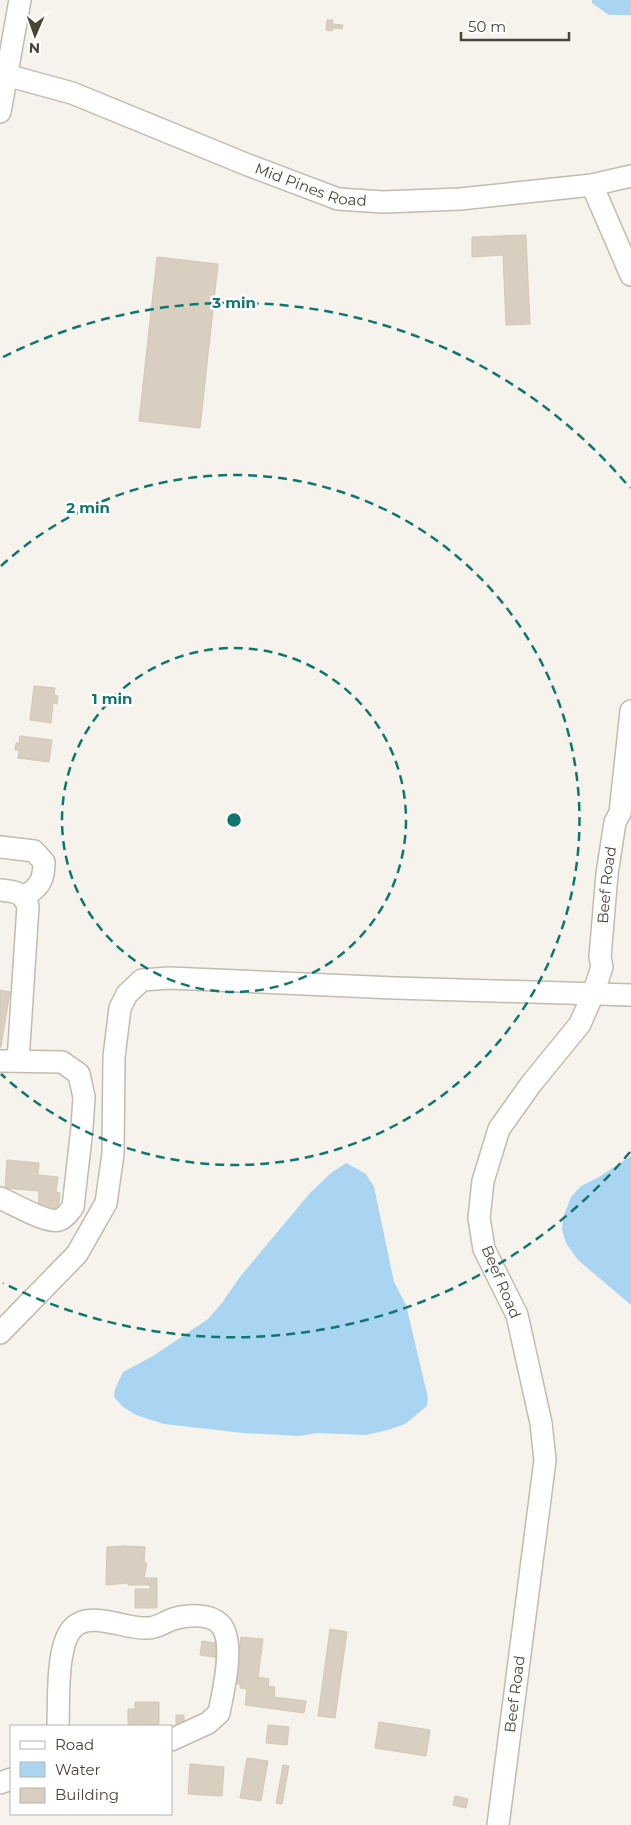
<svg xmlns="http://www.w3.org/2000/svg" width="631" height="1825" font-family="Montserrat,sans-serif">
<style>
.water{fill:#a9d4f2}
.building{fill:#d8cfc1;stroke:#d3c7b4}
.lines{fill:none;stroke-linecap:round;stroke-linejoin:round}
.minor-casing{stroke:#c2bbae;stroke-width:24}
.minor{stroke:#fff;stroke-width:21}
.ring{fill:none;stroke:#0f766e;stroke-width:2.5;stroke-dasharray:9 6}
.labels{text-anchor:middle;stroke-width:5;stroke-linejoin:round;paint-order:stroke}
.street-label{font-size:15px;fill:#4b4439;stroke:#fff}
.centre{fill:#0f766e;stroke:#fff;stroke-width:2.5}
.ring-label{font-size:15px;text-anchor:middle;font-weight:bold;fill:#0f766e;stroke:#fff;stroke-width:5;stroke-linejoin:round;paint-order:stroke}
</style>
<rect width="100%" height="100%" fill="#f6f3ec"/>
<g class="water">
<path d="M592,0H631V15H609L592,3Z"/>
<path d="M631,1156V1305L578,1260L566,1243L562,1230L563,1218L571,1197L581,1186L599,1177Z"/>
<path d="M346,1163L366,1174L374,1187L394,1282L406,1305L428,1398L427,1406L405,1424L388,1430L366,1435L317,1433L300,1436L243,1433L164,1424L136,1415L123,1407L114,1397L115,1389L123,1372L153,1356L208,1319L222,1303L239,1278L310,1193L331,1173Z"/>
</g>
<g class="building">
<path d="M327,20H333L332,24L343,25L342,29L333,28L332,31L326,30Z"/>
<path d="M526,235L530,324L506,325L503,255L472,257V237Z"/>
<path d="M157,257L218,264L200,428L139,421Z"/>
<path d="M34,686L55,688L54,695L58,696L57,704L53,703L51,723L30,720Z"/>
<path d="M20,736L52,740L49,762L18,758L19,750H15L16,743H19Z"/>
<path d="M0,990L10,992L1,1047H0Z"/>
<path d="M7,1160L39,1163L38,1175L58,1177L56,1192L60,1193L58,1213L38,1211L39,1191L5,1188Z"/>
<path d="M125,1546L145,1547L144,1561L147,1564L144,1578H157V1608H135V1589H150V1585H128V1583L106,1585L107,1547Z"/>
<path d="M330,1629L347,1632L335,1718L318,1716Z"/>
<path d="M241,1637L263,1639L258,1677L269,1679L268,1686L275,1687L274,1697L306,1701L304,1713L245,1705L247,1689L240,1688V1684L231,1683L236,1672Z"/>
<path d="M202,1641L222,1644L220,1658L200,1655Z"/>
<path d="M135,1702H159V1724L154,1725V1726H128V1709H135Z"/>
<rect x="176" y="1715" width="8" height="11"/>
<path d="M379,1722L430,1730L426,1756L375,1748Z"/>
<path d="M268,1725L289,1727L287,1745L266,1743Z"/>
<path d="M247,1758L268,1761L261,1801L240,1798Z"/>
<path d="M190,1764L224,1767L222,1796L188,1794Z"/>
<path d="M283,1765L289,1766L282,1804L276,1803Z"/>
<path d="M455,1796L468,1799L466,1808L453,1805Z"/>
</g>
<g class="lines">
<defs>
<g id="minor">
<path id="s1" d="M6,75L72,93L248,165L338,199L383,202L460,199L592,185L631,176"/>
<path d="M0,112L20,0"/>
<path d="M592,185L631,275"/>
<path d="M0,847L34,851L44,862C44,882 39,886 24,898"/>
<path d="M0,890C16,892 21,891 28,906L18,1061"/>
<path d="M0,1061L62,1062L79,1074L84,1097L82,1128L73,1207C69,1212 65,1218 59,1220C47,1224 12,1203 0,1198"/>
<path d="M0,1333L77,1254L106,1203L113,1154L114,1057L120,1008L127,994L142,980L169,978L395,988L631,995"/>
<path d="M58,1726C59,1702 56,1647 72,1629C89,1609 126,1630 148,1628C157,1628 165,1622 173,1619C186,1615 210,1613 220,1624C236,1641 223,1692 219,1713L208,1723L171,1740"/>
<path d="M0,1783L11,1779"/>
<path id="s2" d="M498,1825L545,1460L541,1423L517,1315L484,1249L479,1218L483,1181L499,1129L531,1084L580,1024L593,994L602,967L600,957L607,874L615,822L620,813L631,711"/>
</g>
</defs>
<use href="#minor" class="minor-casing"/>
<use href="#minor" class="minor"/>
</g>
<g class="ring">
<circle cx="234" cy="820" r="172"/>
<path d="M1 566A345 345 0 1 1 1 1074"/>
<path d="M630 1152A517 517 0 0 1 3 1283M3 357A517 517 0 0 1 630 488"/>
</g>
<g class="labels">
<g class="street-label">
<text dy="5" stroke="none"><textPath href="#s1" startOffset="325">Mid Pines Road</textPath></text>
<text dy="5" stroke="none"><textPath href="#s2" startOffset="989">Beef Road</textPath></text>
<text transform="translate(501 1282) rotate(67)" y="5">Beef Road</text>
<text dy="5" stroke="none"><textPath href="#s2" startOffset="132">Beef Road</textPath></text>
</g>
</g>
<circle cx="234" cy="820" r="8" class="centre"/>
<g class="ring-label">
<text x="234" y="308">3 min</text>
<text x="88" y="513">2 min</text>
<text x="112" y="704">1 min</text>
</g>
<rect x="10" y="1725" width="162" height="90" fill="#ffffff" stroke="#b7b4b0"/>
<rect x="20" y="1741" width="25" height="8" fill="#ffffff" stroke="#b7b4b0"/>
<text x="55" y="1750" font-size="15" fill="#4b4439">Road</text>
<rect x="20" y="1762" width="25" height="15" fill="#a9d4f2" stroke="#b7b4b0"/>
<text x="55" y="1775" font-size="15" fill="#4b4439">Water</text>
<rect x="20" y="1788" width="25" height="15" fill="#d8cfc1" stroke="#b7b4b0"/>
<text x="55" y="1800" font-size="15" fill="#4b4439">Building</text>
<g transform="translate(35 35) rotate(182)" stroke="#ffffff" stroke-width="4" paint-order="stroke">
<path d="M0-4L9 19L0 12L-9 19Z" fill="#4b4439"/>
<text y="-8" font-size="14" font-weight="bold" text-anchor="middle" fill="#4b4439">N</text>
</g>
<path d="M461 32v8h108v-8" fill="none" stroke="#4b4439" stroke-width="2.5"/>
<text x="468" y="32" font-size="15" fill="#4b4439" stroke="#ffffff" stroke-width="4" paint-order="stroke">50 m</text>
</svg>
